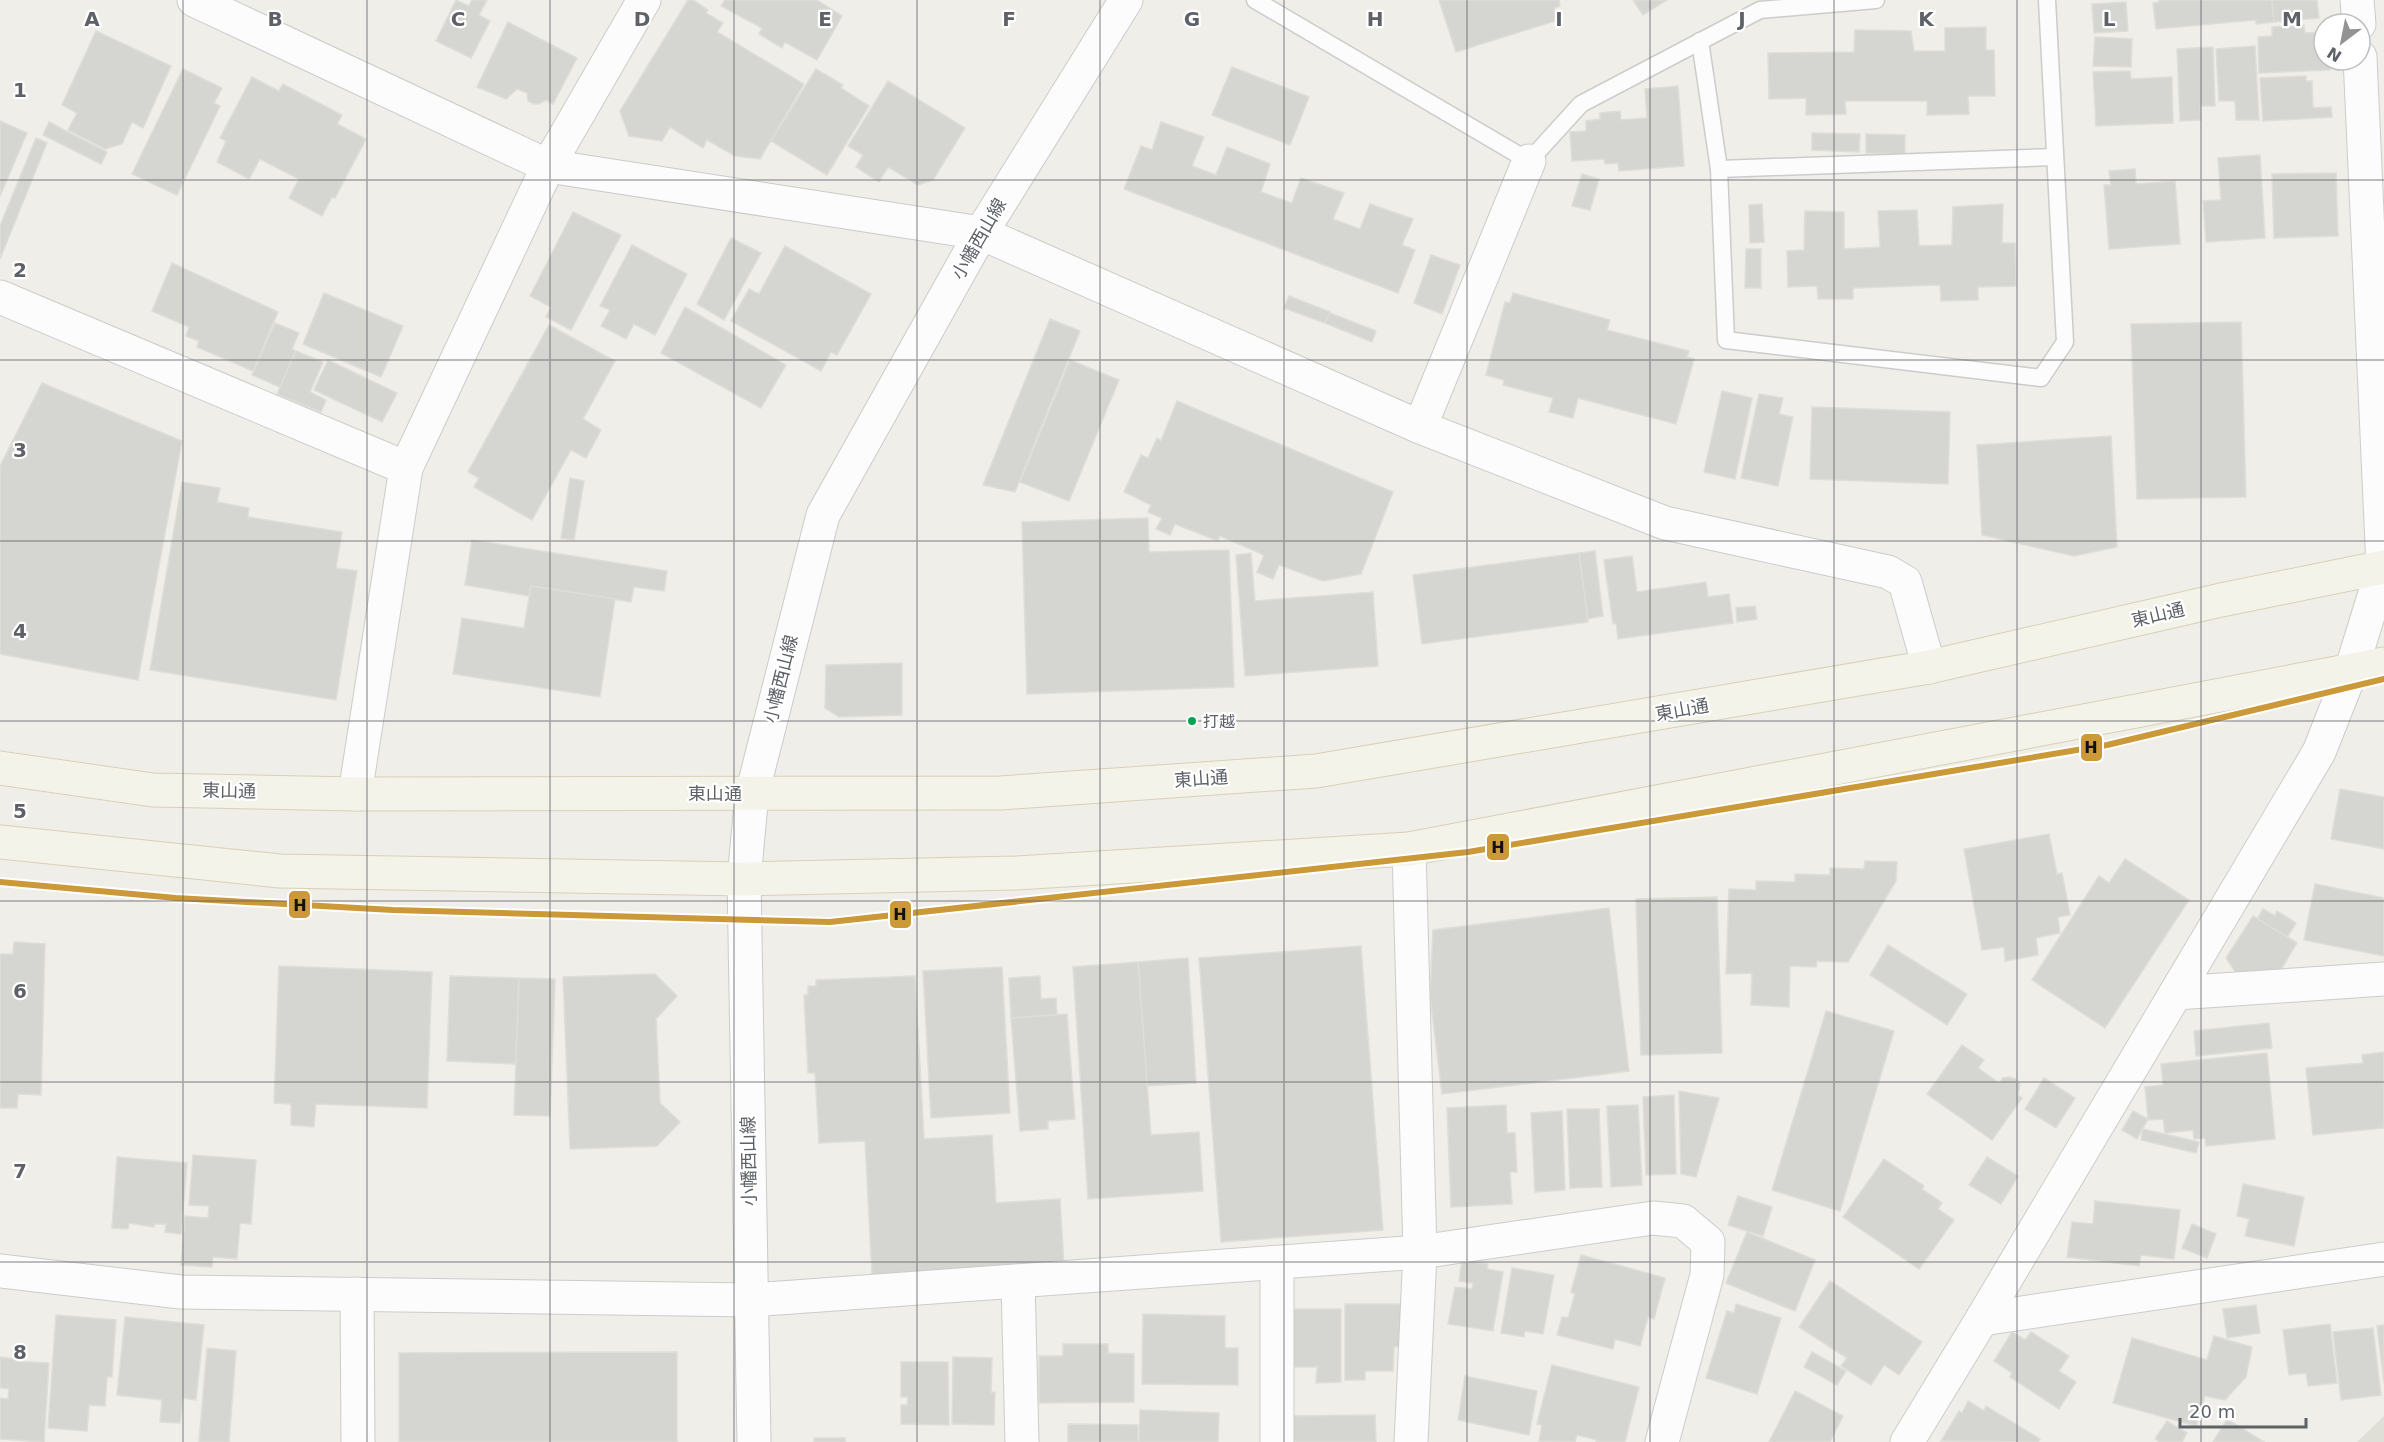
<svg xmlns="http://www.w3.org/2000/svg" width="2384" height="1442" font-family="'DejaVu Sans','Noto Sans JP',sans-serif">
<style>
.education{fill:#dfded7}
.building{fill:#d5d5d2;stroke:#deddd8;stroke-width:1.5}
.lines{fill:none;stroke-linecap:round;stroke-linejoin:round}
.lane-casing{stroke:#cccccb;stroke-width:19}
.street-casing{stroke:#cccccb;stroke-width:35}
.secondary-casing{stroke:#cbcbca;stroke-width:35}
.primary-casing{stroke:#d8d1b6;stroke-width:35}
.lane{stroke:#fdfcfc;stroke-width:16}
.street{stroke:#fdfcfc;stroke-width:33}
.secondary{stroke:#fdfcfc;stroke-width:33}
.primary{stroke:#f4f3e9;stroke-width:33}
.metro-1-casing{stroke:#fff;stroke-width:10}
.metro-1{stroke:#cb9938;stroke-width:6}
.grid{fill:none;stroke:#5e6268;stroke-width:1.5;stroke-opacity:0.55}
.bus-dot{fill:#00a651;stroke:#fff;stroke-width:2}
.labels{text-anchor:middle;stroke-width:4.5;stroke-linejoin:round;paint-order:stroke}
.bus-label{font-size:16px;fill:#5e6268;stroke:#fff;text-anchor:start}
.street-label{font-size:18px;fill:#5e6268;stroke:#fff}
.grid-label{font-size:20px;text-anchor:middle;font-weight:bold;fill:#5e6268;stroke:#fff;stroke-width:4.5;stroke-linejoin:round;paint-order:stroke}
.line-badge{stroke:#fff;stroke-width:2}
.pale-badge-label{font-size:16px;text-anchor:middle;font-weight:bold;fill:#111}
</style>
<rect width="100%" height="100%" fill="#efeee9"/>
<path class="education" d="M2384,1416V1442H2357Z"/>
<g class="building">
<path d="M456,0L469,6L472,0H487L479,15L490,21L471,58L436,41Z"/>
<path d="M688,0H693L708,10L706,13L723,23L717,32L804,84L760,159L735,156L707,140L703,148L670,127L662,141L629,136L620,111Z"/>
<path d="M725,0H817L842,16L817,60L785,42L782,48L759,34L762,28L721,6Z"/>
<path d="M1439,0H1559L1560,6L1554,8L1558,20L1456,52Z"/>
<path d="M1633,0H1667L1643,15Z"/>
<path d="M2159,0H2272L2274,22L2256,24V20L2156,29L2153,3L2159,2Z"/>
<path d="M2272,0H2317L2319,18L2274,22Z"/>
<path d="M2126,2L2128,31L2094,33L2092,4Z"/>
<path d="M508,22L577,58L553,104L546,100L539,104H534L528,101L527,93L517,89L506,99L477,87Z"/>
<path d="M2304,25L2305,33L2324,32V60H2330V70L2259,73L2258,37L2272,36V27Z"/>
<path d="M1986,27V50H1994L1995,96H1968L1969,114L1927,115V101H1845L1846,114L1806,115V98L1769,99L1768,53L1854,52L1855,30L1911,31L1914,51H1945V28Z"/>
<path d="M96,31L171,66L143,128L132,122L122,144L105,149L68,130L77,113L62,105Z"/>
<path d="M2095,37L2132,39L2131,67L2093,66Z"/>
<path d="M2255,46L2259,120H2236L2235,101H2219L2216,49Z"/>
<path d="M2213,47L2215,106H2200L2201,120L2180,121L2177,49Z"/>
<path d="M1232,67L1309,97L1290,145L1212,115Z"/>
<path d="M183,69L222,88L214,103L220,106L177,195L132,174Z"/>
<path d="M816,69L843,85L841,88L869,106L827,175L771,141Z"/>
<path d="M2130,71L2131,79L2172,77L2173,123L2096,126L2093,72Z"/>
<path d="M2306,76V81H2312L2313,108L2331,107L2332,117L2263,121L2260,78Z"/>
<path d="M252,77L279,91L283,84L342,115L337,124L366,139L335,198L332,197L322,216L289,198L299,179L260,159L249,179L217,162L226,141L220,138Z"/>
<path d="M888,81L965,128L933,180L918,185L888,167L879,182L856,167L863,155L848,146Z"/>
<path d="M1678,86L1684,166L1619,171L1618,163L1605,164L1604,159L1572,161L1570,132L1586,131V121L1600,119V113L1620,111L1621,120L1647,118L1645,89Z"/>
<path d="M0,121L27,133L0,196Z"/>
<path d="M49,122L107,152L101,164L43,135Z"/>
<path d="M1161,122L1204,137L1192,166L1216,175L1227,147L1270,164L1261,192L1292,203L1301,178L1344,193L1333,219L1360,229L1370,204L1413,219L1402,245L1415,250L1398,293L1124,189L1141,146L1152,150Z"/>
<path d="M1812,133L1860,134L1859,152L1812,150Z"/>
<path d="M1866,134L1905,135V154L1866,153Z"/>
<path d="M36,138L47,143L0,259V226Z"/>
<path d="M2260,155L2265,238L2206,242L2203,201L2221,200L2218,158Z"/>
<path d="M2135,169L2136,184L2175,181L2180,244L2109,249L2104,185H2111L2109,171Z"/>
<path d="M2336,173L2338,236L2274,238L2272,174Z"/>
<path d="M1582,174L1599,179L1590,210L1572,206Z"/>
<path d="M1762,204L1764,242L1750,243L1749,205Z"/>
<path d="M2003,204L2002,243H2015L2016,286L1978,287V300L1941,301L1940,285L1853,288V299H1818L1817,286L1788,287L1787,251L1804,250L1805,211L1844,212V249L1880,247L1878,211L1917,210L1919,246L1952,245L1953,207Z"/>
<path d="M573,212L621,235L571,330L546,317L551,307L530,296Z"/>
<path d="M731,238L761,253L724,320L697,304Z"/>
<path d="M632,245L687,274L655,335L634,324L626,339L601,326L610,310L600,306Z"/>
<path d="M785,246L871,294L837,355L831,352L821,371L731,321L749,289L759,294Z"/>
<path d="M1746,249H1761V288H1745Z"/>
<path d="M1431,255L1460,265L1442,314L1414,303Z"/>
<path d="M172,263L278,312L253,371L197,347L199,341L186,336L189,327L152,311Z"/>
<path d="M324,293L403,326L381,377L303,344Z"/>
<path d="M1513,293L1610,320L1607,330L1689,351L1687,357L1694,359L1676,424L1578,398L1573,418L1549,412L1553,398L1503,385L1504,380L1486,375L1505,302L1510,303Z"/>
<path d="M1289,296L1330,312L1325,323L1284,308Z"/>
<path d="M685,307L786,365L761,408L661,353Z"/>
<path d="M1330,313L1376,331L1372,342L1325,323Z"/>
<path d="M1050,319L1080,331L1015,492L983,485Z"/>
<path d="M2241,322L2246,497L2137,499L2131,324Z"/>
<path d="M275,323L299,333L292,349L296,351L280,387L252,375Z"/>
<path d="M549,325L615,361L583,419L601,430L586,458L571,450L532,520L474,487L479,478L468,472Z"/>
<path d="M296,351L323,362L310,392L326,400L321,412L277,394Z"/>
<path d="M328,360L397,393L382,422L314,390Z"/>
<path d="M1070,360L1119,380L1069,501L1020,482Z"/>
<path d="M42,383L182,441L138,680L0,654V466Z"/>
<path d="M1722,391L1752,398L1735,479L1704,472Z"/>
<path d="M1759,394L1783,398L1779,414L1793,417L1778,486L1741,478Z"/>
<path d="M1177,401L1393,492L1361,574L1323,581L1279,565L1273,579L1257,572L1264,555L1220,536L1218,541L1175,524L1170,535L1156,529L1162,518L1148,512L1151,505L1124,492L1141,455L1148,458L1157,438L1161,441Z"/>
<path d="M1812,407L1950,412L1948,484L1810,479Z"/>
<path d="M2111,436L2117,547L2074,556L1982,535L1977,445Z"/>
<path d="M570,478L584,481L574,540L561,538Z"/>
<path d="M182,482L220,488L217,502L249,508L248,517L342,532L336,568L357,571L336,700L150,670Z"/>
<path d="M1148,518L1149,552L1229,550L1234,687L1027,694L1022,522Z"/>
<path d="M472,540L667,571L664,591L634,587L631,602L531,586L529,596L465,585Z"/>
<path d="M1595,551L1603,616L1587,619L1579,553Z"/>
<path d="M1251,553L1255,601L1373,592L1378,666L1245,676L1236,555Z"/>
<path d="M1579,553L1588,622L1422,644L1413,575Z"/>
<path d="M1632,556L1637,592L1706,582L1708,597L1729,594L1733,623L1618,639L1616,623L1613,624L1604,560Z"/>
<path d="M531,586L615,599L600,697L453,674L462,618L524,628Z"/>
<path d="M1755,606L1757,619L1737,622L1736,608Z"/>
<path d="M902,663V715L839,717L825,708L826,665Z"/>
<path d="M2340,789L2384,797V849L2331,839Z"/>
<path d="M2049,834L2057,874L2062,873L2070,915L2058,917L2060,933L2036,938L2038,955L2005,961L2004,947L1982,950L1964,849Z"/>
<path d="M2125,859L2189,900L2105,1028L2032,980L2099,876L2109,883Z"/>
<path d="M1865,861L1897,862L1896,881L1848,962L1817,961L1816,967L1790,966L1789,1007L1751,1005L1752,973L1726,974L1729,889L1756,890V881L1795,882V874L1830,875V868L1864,869Z"/>
<path d="M2315,884L2384,898V956L2304,940Z"/>
<path d="M1717,897L1722,1053L1641,1055L1636,899Z"/>
<path d="M1609,908L1629,1071L1442,1094L1430,996L1433,930Z"/>
<path d="M2263,909L2275,916L2277,911L2296,923L2287,938L2257,919Z"/>
<path d="M2253,916L2297,943L2279,973L2242,982L2226,958Z"/>
<path d="M14,942L45,944L41,1095L18,1094L17,1108H0V954H13Z"/>
<path d="M1888,945L1967,994L1947,1025L1870,975Z"/>
<path d="M1361,946L1383,1230L1221,1242L1199,958Z"/>
<path d="M1188,958L1196,1083L1147,1086L1138,962Z"/>
<path d="M1138,962L1151,1135L1199,1132L1203,1191L1088,1199L1073,967Z"/>
<path d="M279,966L432,972L427,1108L316,1104L314,1127L291,1125V1104L274,1103Z"/>
<path d="M1002,967L1010,1113L931,1118L923,971Z"/>
<path d="M655,974L677,996L656,1019L660,1103L680,1122L657,1146L570,1149L563,977Z"/>
<path d="M450,976L519,978L516,1064L447,1061Z"/>
<path d="M915,976L924,1139L992,1135L996,1203L1060,1199L1064,1265L872,1275L865,1141L819,1143L815,1073H808L804,995H808V986H816V980Z"/>
<path d="M1040,976L1041,999L1056,998L1057,1015L1011,1018L1009,978Z"/>
<path d="M519,978L555,979L550,1116L514,1115Z"/>
<path d="M1826,1011L1894,1031L1840,1211L1772,1190Z"/>
<path d="M1067,1014L1075,1119L1048,1121V1129L1020,1131L1011,1018Z"/>
<path d="M2269,1023L2272,1048L2196,1056L2194,1031Z"/>
<path d="M1962,1045L1984,1060L1978,1068L1999,1083L2003,1078L2009,1077L2015,1079L2020,1084L2018,1095L2022,1098L1992,1140L1927,1094Z"/>
<path d="M2384,1052V1128L2313,1135L2306,1068L2363,1063L2362,1055Z"/>
<path d="M2267,1053L2275,1139L2206,1146L2205,1138L2194,1139L2193,1130L2165,1133L2163,1119L2148,1120L2145,1087L2163,1085L2161,1064Z"/>
<path d="M2044,1078L2075,1098L2056,1128L2025,1109Z"/>
<path d="M1679,1091L1719,1098L1696,1177L1681,1174Z"/>
<path d="M1674,1095L1676,1174L1646,1175L1643,1097Z"/>
<path d="M1506,1105L1507,1133H1515L1517,1172H1510L1512,1204L1451,1207L1447,1108Z"/>
<path d="M1638,1105L1642,1185L1611,1187L1607,1106Z"/>
<path d="M1567,1109H1599L1602,1187L1570,1188Z"/>
<path d="M1562,1111L1565,1190L1535,1192L1531,1113Z"/>
<path d="M2133,1111L2148,1119L2137,1139L2122,1130Z"/>
<path d="M2143,1129L2199,1142L2196,1153L2141,1140Z"/>
<path d="M193,1155L256,1160L251,1224L240,1223L237,1259L213,1257L212,1267L181,1265L185,1216L208,1218L209,1206L189,1205Z"/>
<path d="M117,1157L187,1163L181,1234L165,1232L166,1224H154V1227L129,1223L128,1229L112,1228Z"/>
<path d="M1987,1157L2018,1176L2001,1204L1969,1185Z"/>
<path d="M1884,1159L1924,1186L1922,1189L1942,1203L1938,1209L1954,1220L1919,1269L1843,1217Z"/>
<path d="M2243,1184L2304,1197L2294,1246L2245,1236L2249,1219L2237,1216Z"/>
<path d="M1738,1196L1772,1207L1763,1236L1728,1225Z"/>
<path d="M2095,1201L2180,1210L2174,1259L2141,1255L2139,1266L2067,1257L2072,1222L2093,1224Z"/>
<path d="M2192,1224L2216,1234L2207,1258L2182,1248Z"/>
<path d="M1747,1232L1815,1260L1795,1311L1726,1283Z"/>
<path d="M1581,1255L1665,1278L1654,1319L1648,1317L1640,1346L1615,1339L1613,1349L1557,1335L1562,1317L1568,1318L1575,1294L1571,1292Z"/>
<path d="M1462,1260L1488,1264L1487,1269L1503,1272L1493,1331L1448,1324L1455,1287L1472,1289L1473,1283L1459,1281Z"/>
<path d="M1512,1268L1554,1275L1543,1334L1525,1331L1524,1337L1501,1333Z"/>
<path d="M1830,1281L1922,1342L1899,1375L1884,1365L1871,1385L1841,1366L1847,1358L1799,1327Z"/>
<path d="M1345,1304H1403V1346L1394,1347L1393,1371H1365V1380H1345Z"/>
<path d="M1736,1304L1781,1318L1757,1394L1706,1378L1727,1311L1734,1313Z"/>
<path d="M2256,1305L2260,1333L2227,1338L2223,1309Z"/>
<path d="M1287,1309H1341V1382L1316,1383L1317,1367H1287Z"/>
<path d="M1143,1314L1225,1316V1348H1238V1385L1142,1384Z"/>
<path d="M56,1315L116,1320L112,1377H107L105,1406L89,1405L87,1431L48,1428Z"/>
<path d="M125,1317L204,1325L196,1400L183,1398L180,1423L160,1422L162,1400L117,1395Z"/>
<path d="M2330,1324L2337,1383L2308,1386L2306,1373L2289,1375L2283,1330Z"/>
<path d="M2384,1325V1383L2377,1326Z"/>
<path d="M2373,1328L2381,1395L2341,1400L2333,1332Z"/>
<path d="M2012,1332L2025,1340L2031,1332L2069,1356L2059,1371L2076,1382L2059,1409L2010,1377L2012,1373L1994,1361Z"/>
<path d="M2214,1336L2252,1347L2246,1377L2225,1400L2205,1396L2196,1426L2113,1403L2132,1338L2207,1360Z"/>
<path d="M1063,1344H1108V1353L1134,1354V1402L1039,1403V1356H1063Z"/>
<path d="M207,1348L236,1351L229,1442H199Z"/>
<path d="M677,1352V1442H399V1353Z"/>
<path d="M1812,1352L1846,1371L1837,1385L1804,1367Z"/>
<path d="M0,1357L16,1359V1361L49,1363L44,1442L0,1439V1398L8,1399L9,1389L0,1388Z"/>
<path d="M953,1357L992,1358L991,1393L995,1392L994,1425L952,1424Z"/>
<path d="M901,1362H948L949,1425L901,1424V1405H907L908,1397H901Z"/>
<path d="M1552,1365L1639,1387L1625,1442H1596L1597,1440L1577,1435L1575,1442L1539,1441L1542,1425L1537,1424Z"/>
<path d="M1465,1376L1537,1391L1529,1435L1458,1420Z"/>
<path d="M1795,1391L1843,1416L1830,1442H1769Z"/>
<path d="M1968,1401L1984,1411L1986,1406L2040,1439L2038,1442L1941,1441L1959,1411L1962,1413Z"/>
<path d="M1140,1410L1219,1413L1218,1442H1139Z"/>
<path d="M1375,1415L1376,1442H1289V1416Z"/>
<path d="M2227,1419L2264,1442H2213Z"/>
<path d="M2167,1421L2187,1433L2182,1442H2160L2155,1439Z"/>
<path d="M1068,1424L1138,1425V1442H1068Z"/>
<rect x="814" y="1438" width="31" height="4"/>
</g>
<g class="lines">
<defs>
<g id="lane">
<path d="M1255,0L1529,161L1581,104L1760,10L1876,0"/>
<path d="M1700,41L1719,169L1726,340L2041,378L2065,342L2047,0"/>
<path d="M1719,169L2055,157"/>
</g>
<g id="street">
<path d="M2357,0L2359,24"/>
<path d="M1529,161L1420,427L1665,523L1888,572L1905,582L1929,667"/>
<path d="M0,297L406,468"/>
<path d="M355,794L406,468L548,166L644,0"/>
<path d="M1409,849L1420,1252L1411,1442"/>
<path d="M2176,993L2384,979"/>
<path d="M0,1271L181,1292L751,1300L1420,1252L1653,1218L1683,1221L1708,1242L1707,1275L1662,1442"/>
<path d="M1018,1281L1022,1442"/>
<path d="M357,1294L358,1442"/>
<path d="M1982,1319L2384,1259"/>
<path d="M1277,1442V1263"/>
<path d="M1907,1442L1982,1319L2319,752L2351,671L2383,567L2360,57"/>
</g>
<g id="secondary">
<path d="M194,0L548,166L981,233L1420,427"/>
<path d="M754,1442L744,879L752,794L823,515L981,233L1126,0"/>
</g>
<g id="primary">
<path d="M0,768L153,790L355,794L1000,793L1316,771L1929,667L2221,600L2384,567"/>
<path d="M0,842L280,871L744,879L1016,873L1409,849L2384,664"/>
</g>
</defs>
<use href="#lane" class="lane-casing"/>
<use href="#street" class="street-casing"/>
<use href="#secondary" class="secondary-casing"/>
<use href="#primary" class="primary-casing"/>
<use href="#lane" class="lane"/>
<use href="#street" class="street"/>
<use href="#secondary" class="secondary"/>
<use href="#primary" class="primary"/>
<defs>
<path id="metro-1" d="M0,882L176,898L393,910L830,922L1468,852L2107,745L2384,679"/>
</defs>
<use href="#metro-1" class="metro-1-casing"/>
<use href="#metro-1" class="metro-1"/>
</g>
<path class="grid" d="M183,0V1442M367,0V1442M550,0V1442M734,0V1442M917,0V1442M1100,0V1442M1284,0V1442M1467,0V1442M1650,0V1442M1834,0V1442M2017,0V1442M2201,0V1442M0,180H2384M0,360H2384M0,541H2384M0,721H2384M0,901H2384M0,1082H2384M0,1262H2384"/>
<circle class="bus-dot" cx="1192" cy="721" r="5"/>
<g class="labels">
<g class="bus-label">
<text x="1203" y="727">打越</text>
</g>
<g class="street-label">
<text transform="translate(979 239) rotate(-60)" y="6">小幡西山線</text>
<text transform="translate(2158 615) rotate(-13)" y="6">東山通</text>
<text transform="translate(781 679) rotate(-76)" y="6">小幡西山線</text>
<text transform="translate(1682 710) rotate(-10)" y="6">東山通</text>
<text transform="translate(1201 779) rotate(-4)" y="6">東山通</text>
<text transform="translate(229 791) rotate(1)" y="6">東山通</text>
<text x="715" y="800">東山通</text>
<text transform="translate(749 1161) rotate(-91)" y="6">小幡西山線</text>
</g>
</g>
<g class="grid-label">
<text x="92" y="26">A</text>
<text x="275" y="26">B</text>
<text x="458" y="26">C</text>
<text x="642" y="26">D</text>
<text x="825" y="26">E</text>
<text x="1009" y="26">F</text>
<text x="1192" y="26">G</text>
<text x="1375" y="26">H</text>
<text x="1559" y="26">I</text>
<text x="1742" y="26">J</text>
<text x="1926" y="26">K</text>
<text x="2109" y="26">L</text>
<text x="2292" y="26">M</text>
<text x="20" y="97">1</text>
<text x="20" y="277">2</text>
<text x="20" y="457">3</text>
<text x="20" y="638">4</text>
<text x="20" y="818">5</text>
<text x="20" y="998">6</text>
<text x="20" y="1178">7</text>
<text x="20" y="1359">8</text>
</g>
<g class="line-badge">
<rect x="2080" y="733" width="23" height="29" rx="6" fill="#cb9938"/>
<rect x="1486" y="833" width="24" height="28" rx="6" fill="#cb9938"/>
<rect x="288" y="890" width="23" height="29" rx="6" fill="#cb9938"/>
<rect x="889" y="900" width="23" height="29" rx="6" fill="#cb9938"/>
</g>
<g class="pale-badge-label">
<text x="2091" y="753">H</text>
<text x="1498" y="853">H</text>
<text x="300" y="911">H</text>
<text x="900" y="920">H</text>
</g>
<g transform="translate(2342 42) rotate(212)"><circle r="28" fill="#ffffff" stroke="#bfc0c3" stroke-width="1.5"/>
<path d="M0-4.5L10 22L0 15L-10 22Z" fill="#919395"/>
<text y="-9" font-size="16" font-weight="bold" text-anchor="middle" fill="#5e6268">N</text>
</g>
<path d="M2180 1418v9h126v-9" fill="none" stroke="#5e6268" stroke-width="3"/>
<text x="2189" y="1418" font-size="18" fill="#5e6268" stroke="#ffffff" stroke-width="4.5" paint-order="stroke">20 m</text>
</svg>
